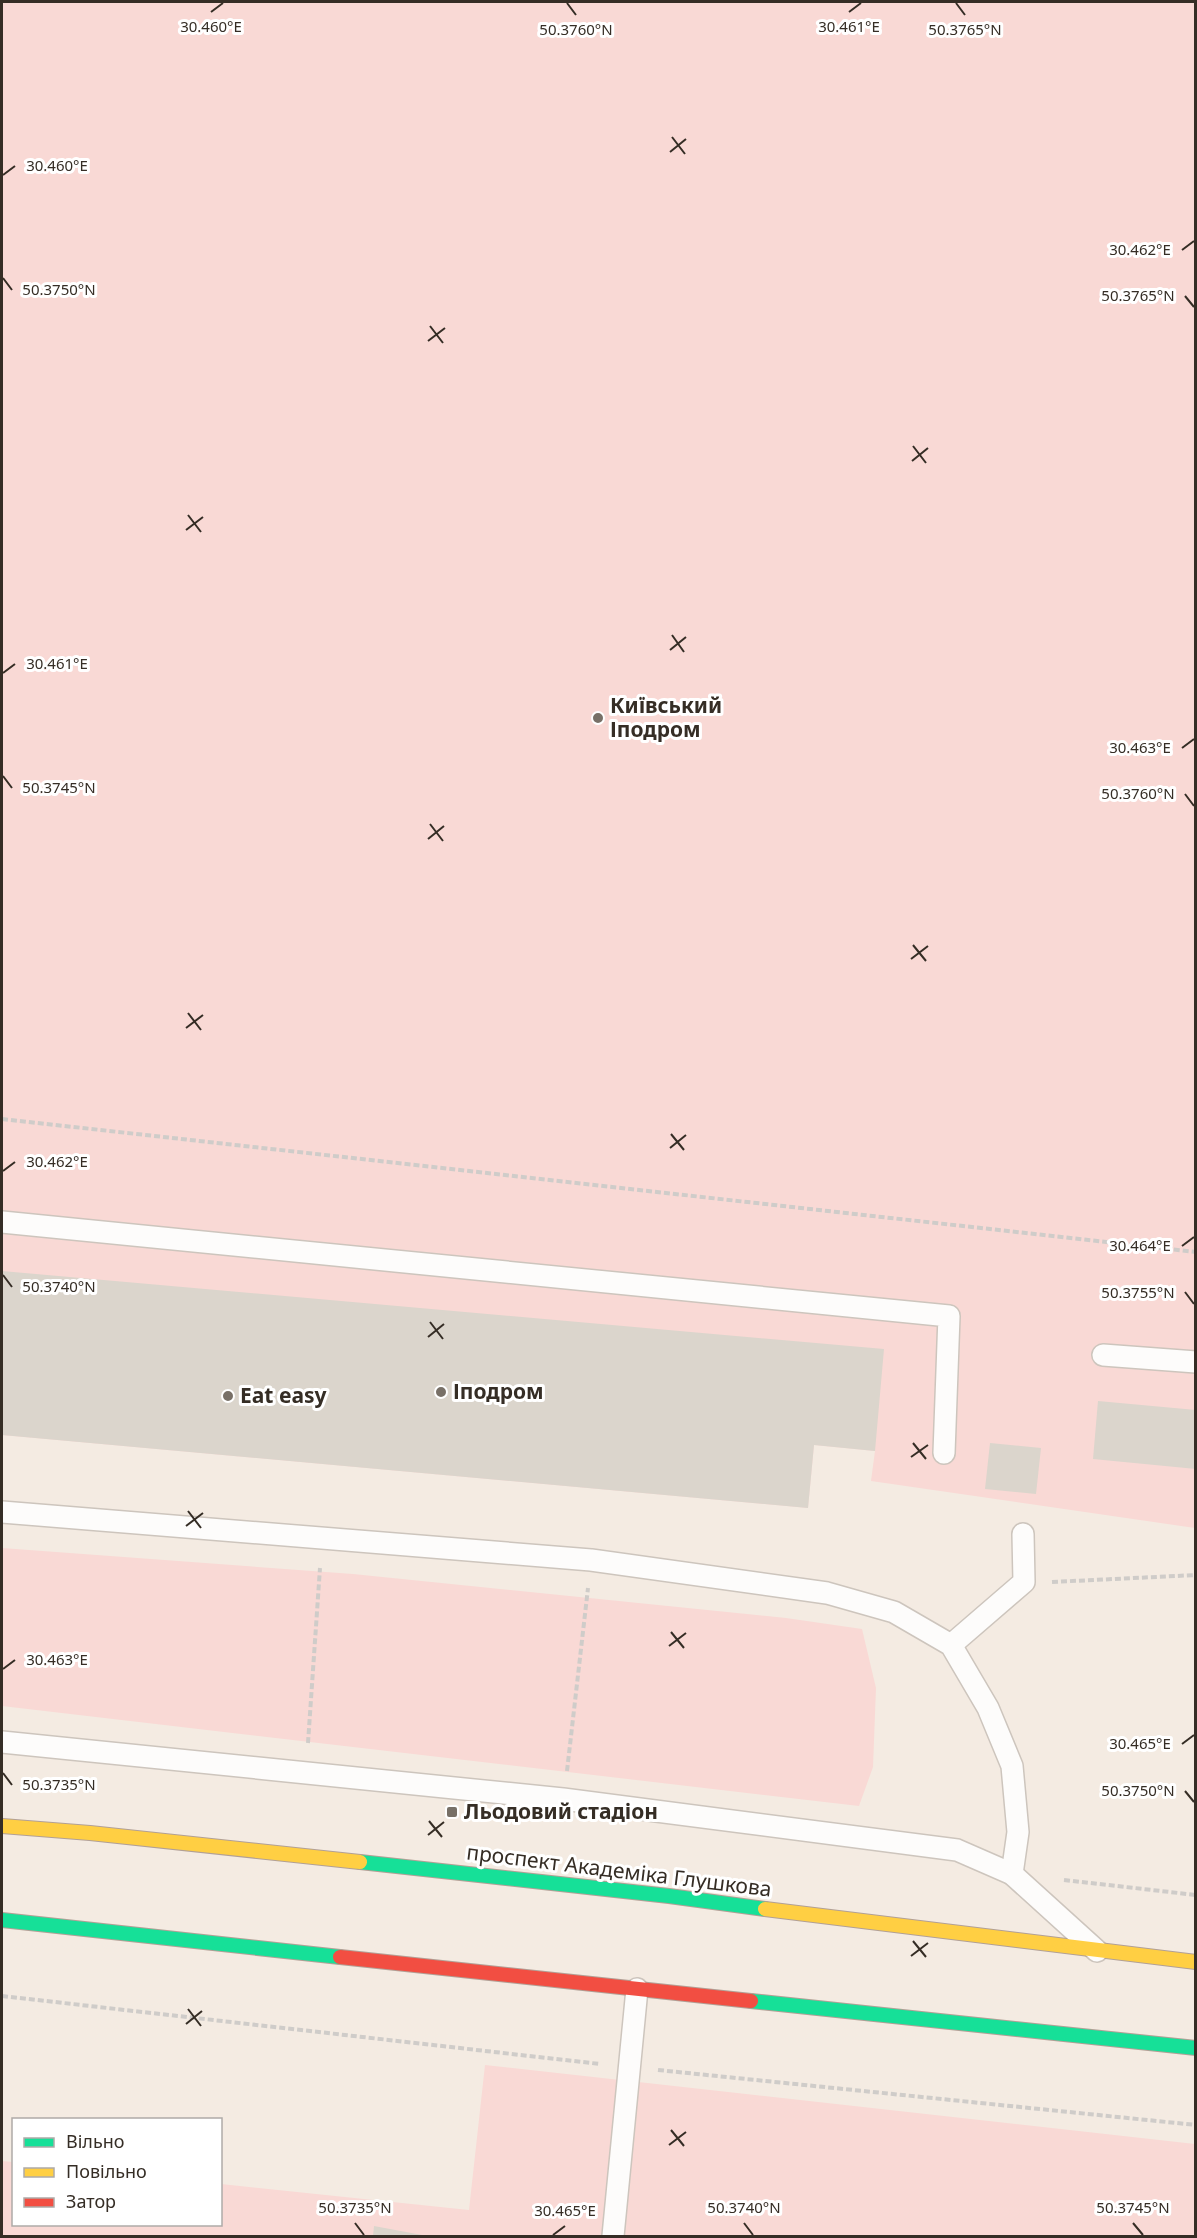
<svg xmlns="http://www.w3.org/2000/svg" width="1197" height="2238" font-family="'Noto Sans',sans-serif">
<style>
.green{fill:#f9d9d5}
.building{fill:#dbd5cc}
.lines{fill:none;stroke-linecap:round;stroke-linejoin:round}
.lane-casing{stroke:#cdc5bd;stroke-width:24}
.fast-casing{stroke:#b2a096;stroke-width:16}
.slow-casing{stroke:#b2a096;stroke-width:16}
.jam-casing{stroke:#b2a096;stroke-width:16}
.path{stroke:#cfccc9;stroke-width:4;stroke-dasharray:6 3;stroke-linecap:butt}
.lane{stroke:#fdfcfb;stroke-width:21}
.fast{stroke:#16e098;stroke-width:14}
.slow{stroke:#ffcf43;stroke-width:14}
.jam{stroke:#f24e42;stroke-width:14}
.ticks{fill:none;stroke:#352d25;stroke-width:2}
.poi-dot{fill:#787067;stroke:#fff;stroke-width:2}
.labels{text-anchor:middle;stroke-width:6;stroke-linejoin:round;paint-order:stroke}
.poi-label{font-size:21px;font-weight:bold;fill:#352d25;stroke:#fff;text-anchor:start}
.street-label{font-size:21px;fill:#352d25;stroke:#fff}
.ticks-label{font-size:15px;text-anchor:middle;fill:#352d25;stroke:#fff;stroke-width:6;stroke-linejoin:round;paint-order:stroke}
</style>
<rect width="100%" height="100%" fill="#f4ebe2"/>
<g class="green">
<path d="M2,2H1195V1528L871,1481L875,1451L814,1445L808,1508L2,1435Z"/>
<path d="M2,1548L353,1574L786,1618L862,1629L876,1688L873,1767L859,1806L2,1706Z"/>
<path d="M485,2065L1195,2144V2236H2V2161L13,2162L14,2224H220L221,2184L469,2210Z"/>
</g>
<g class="building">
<path d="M2,1271L884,1349L875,1451L814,1445L808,1508L2,1435Z"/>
<path d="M1098,1401L1196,1410V1469L1093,1459Z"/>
<path d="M990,1443L1041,1448L1036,1494L985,1489Z"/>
<path d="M374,2226L422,2235V2236H373Z"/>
</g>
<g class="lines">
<defs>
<g id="lane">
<path d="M2,1222L949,1316L944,1453"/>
<path d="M1103,1355L1196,1362"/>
<path d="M2,1512L591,1560L827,1593L894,1612L951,1645L988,1708L1012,1766L1018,1832L1012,1874"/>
<path d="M951,1645L1024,1582L1023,1534"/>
<path d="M2,1742L563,1799L957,1850L1012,1874L1097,1951"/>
<path d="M613,2236L637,1989"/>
</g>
<g id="fast">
<path d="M360,1862L669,1896L765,1909"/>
<path d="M2,1920L340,1957"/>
<path d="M751,2001L1196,2048"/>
</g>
<g id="slow">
<path d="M2,1826L90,1833L360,1862"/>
<path d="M765,1909L1196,1962"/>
</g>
<path id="jam" d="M340,1957L751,2001"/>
</defs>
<use href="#lane" class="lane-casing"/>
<use href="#fast" class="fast-casing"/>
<use href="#slow" class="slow-casing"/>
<use href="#jam" class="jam-casing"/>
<g class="path">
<path d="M2,1119L1196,1252"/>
<path d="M1052,1582L1196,1575"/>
<path d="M308,1743L320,1568"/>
<path d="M567,1771L588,1588"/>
<path d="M1064,1880L1196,1895"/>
<path d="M2,1996L600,2064"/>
<path d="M658,2070L1196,2125"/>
</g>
<use href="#lane" class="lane"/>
<use href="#fast" class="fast"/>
<use href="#slow" class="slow"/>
<use href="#jam" class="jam"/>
</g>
<path class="ticks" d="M567,3L576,15M956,3L965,15M211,12L223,3M849,12L861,3M672,137L685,154M670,152L686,139M3,175L15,166M1182,250L1194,241M3,278L12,290M1185,296L1194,307M430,326L443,343M428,341L445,328M913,446L926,463M912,461L928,448M188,515L201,532M186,530L203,517M672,635L684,652M670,650L686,637M3,673L15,664M1182,748L1194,739M3,776L12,788M1185,794L1194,806M430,824L443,841M428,839L444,826M913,945L926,961M911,959L928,946M188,1013L201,1030M186,1028L203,1015M671,1134L684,1150M670,1148L686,1135M3,1171L15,1162M1182,1246L1194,1237M3,1275L12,1287M1185,1292L1194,1304M430,1322L443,1339M428,1337L444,1324M913,1443L926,1459M911,1457L928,1445M188,1511L201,1528M186,1526L203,1513M671,1632L684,1648M669,1646L686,1633M3,1669L15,1660M1182,1744L1194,1735M3,1773L12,1785M1185,1791L1194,1802M429,1821L442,1837M428,1835L444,1822M913,1941L926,1957M911,1956L928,1943M188,2009L201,2026M186,2024L202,2011M671,2130L684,2146M669,2145L686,2132M355,2223L364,2235M744,2223L753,2235M1133,2223L1143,2235M553,2235L565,2226"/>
<g class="poi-dot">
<circle cx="598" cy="718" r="6"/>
<circle cx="441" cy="1392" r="6"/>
<circle cx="228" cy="1396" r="6"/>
<rect x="446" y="1806" width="12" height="12" rx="3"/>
</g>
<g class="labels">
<g class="poi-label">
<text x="610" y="713">Київський<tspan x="610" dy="24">Іподром</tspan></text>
<text x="453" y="1399">Іподром</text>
<text x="240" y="1403">Eat easy</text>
<text x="464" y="1819">Льодовий стадіон</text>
</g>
<g class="street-label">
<text transform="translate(619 1871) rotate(7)" y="7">проспект Академіка Глушкова</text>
</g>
</g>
<g class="ticks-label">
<text x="211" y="32">30.460°E</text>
<text x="849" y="32">30.461°E</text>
<text x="965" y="35">50.3765°N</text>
<text x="576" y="35">50.3760°N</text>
<text x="57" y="171">30.460°E</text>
<text x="1140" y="255">30.462°E</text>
<text x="59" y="295">50.3750°N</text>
<text x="1138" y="301">50.3765°N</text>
<text x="57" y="669">30.461°E</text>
<text x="1140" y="753">30.463°E</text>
<text x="59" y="793">50.3745°N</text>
<text x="1138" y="799">50.3760°N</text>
<text x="57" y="1167">30.462°E</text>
<text x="1140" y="1251">30.464°E</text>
<text x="59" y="1292">50.3740°N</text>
<text x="1138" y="1298">50.3755°N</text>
<text x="57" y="1665">30.463°E</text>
<text x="1140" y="1749">30.465°E</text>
<text x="59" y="1790">50.3735°N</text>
<text x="1138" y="1796">50.3750°N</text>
<text x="355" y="2213">50.3735°N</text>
<text x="744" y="2213">50.3740°N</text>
<text x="1133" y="2213">50.3745°N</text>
<text x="565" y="2216">30.465°E</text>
</g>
<rect width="1197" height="2238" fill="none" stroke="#352d25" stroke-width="6"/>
<rect x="12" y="2118" width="210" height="108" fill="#ffffff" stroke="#aeaba8" stroke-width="1.5"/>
<rect x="24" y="2138" width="30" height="9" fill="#16e098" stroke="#aeaba8" stroke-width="1.5"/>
<text x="66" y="2148" font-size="18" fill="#352d25">Вільно</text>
<rect x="24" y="2168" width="30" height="9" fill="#ffcf43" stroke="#aeaba8" stroke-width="1.5"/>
<text x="66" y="2178" font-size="18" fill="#352d25">Повільно</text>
<rect x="24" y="2198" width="30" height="9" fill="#f24e42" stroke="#aeaba8" stroke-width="1.5"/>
<text x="66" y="2208" font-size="18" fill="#352d25">Затор</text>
</svg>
